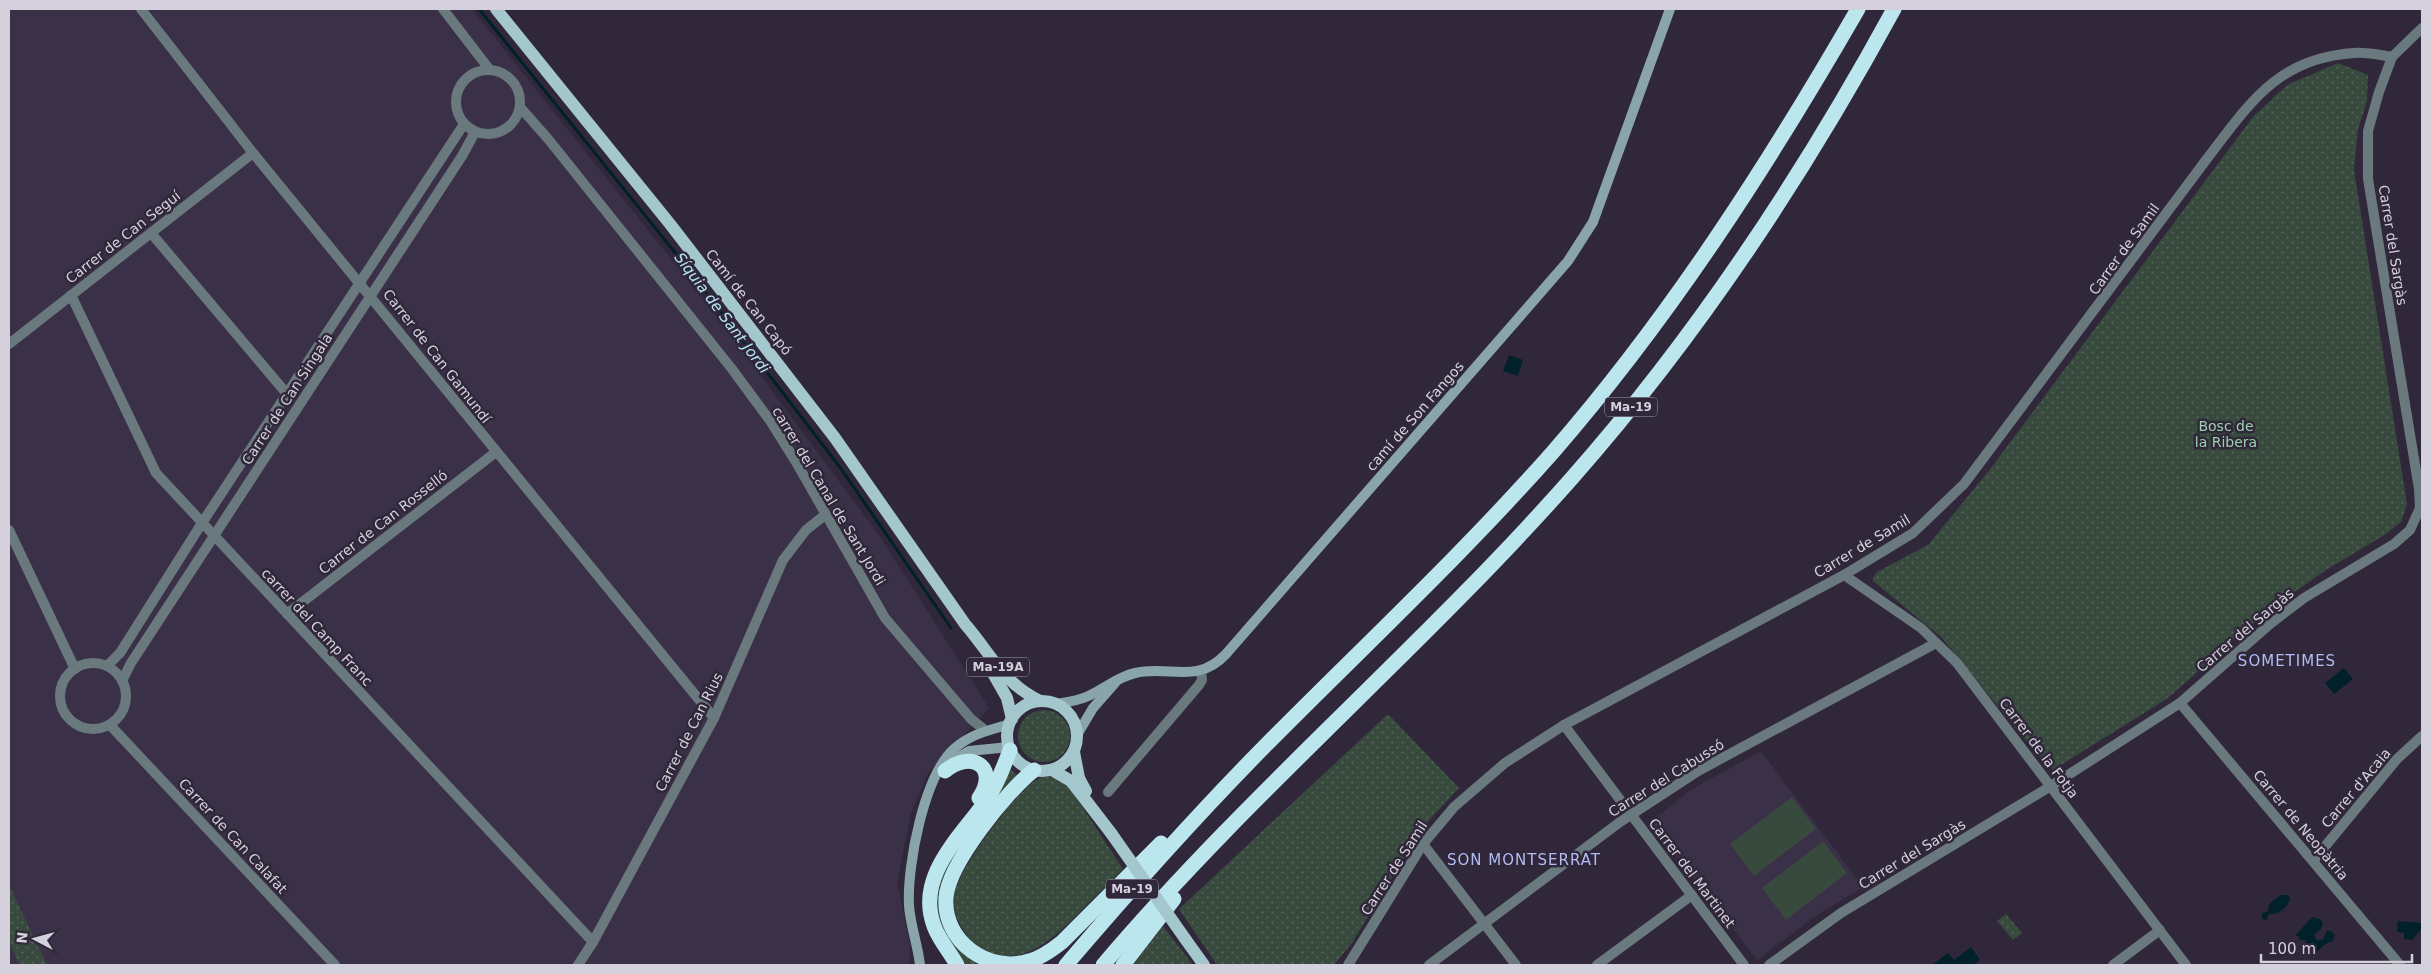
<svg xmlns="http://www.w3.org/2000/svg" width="2431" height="974" font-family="'DejaVu Sans',sans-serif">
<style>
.built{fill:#3a3047}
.green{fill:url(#green-dots)}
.pitch{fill:#384a3d}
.water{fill:#00202a}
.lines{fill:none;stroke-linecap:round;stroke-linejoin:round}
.stream{stroke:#00202a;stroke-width:3}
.street{stroke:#69797d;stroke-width:10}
.secondary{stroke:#8aa5aa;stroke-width:10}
.primary{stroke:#a4c7ce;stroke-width:12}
.highway{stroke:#bbe6ee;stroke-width:15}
.primary-bridge{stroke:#a4c7ce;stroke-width:12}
.labels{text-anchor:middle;stroke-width:5;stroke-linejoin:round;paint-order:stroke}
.shield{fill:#30283a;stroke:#a49eab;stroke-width:1}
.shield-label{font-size:12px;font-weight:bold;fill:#d5d1dc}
.street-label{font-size:14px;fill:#d5d1dc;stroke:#30283a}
.park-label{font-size:14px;fill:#9dd1ac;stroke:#30283a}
.water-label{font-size:15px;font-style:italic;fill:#b3e8fa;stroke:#30283a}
.neighbourhood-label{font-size:15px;letter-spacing:1px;fill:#b3bcf4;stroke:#30283a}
</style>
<defs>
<pattern id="green-dots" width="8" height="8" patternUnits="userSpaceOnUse" patternTransform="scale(1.25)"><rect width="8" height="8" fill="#384a3d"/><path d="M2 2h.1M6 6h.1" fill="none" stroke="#546358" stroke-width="1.8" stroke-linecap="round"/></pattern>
</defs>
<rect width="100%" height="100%" fill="#30283a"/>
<g class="built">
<path d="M9,9H472L714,313L879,535L989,708L928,773L911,813L897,882L910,945L909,965H9Z"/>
<path d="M1761,751L1863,887L1817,915L1757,960L1651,822L1689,791Z"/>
</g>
<g class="green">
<path d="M2338,63L2368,75L2367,101L2358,129L2354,170L2407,504L2401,522L2386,534L2326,570L2263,614L2168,698L2053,770L2042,760L1941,637L1872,580L1877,572L1928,545L1988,472L2253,117L2287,85Z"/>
<circle cx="1044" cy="736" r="26"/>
<path d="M1388,714L1459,788L1421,829L1352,943L1334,965H1217L1179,909Z"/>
<path d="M1010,769L1017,775L947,872L961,951L984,965H963C942,930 929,911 944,869Z"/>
<path d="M1044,776L1058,779L1070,788L1123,869C1109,883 1094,898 1080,912C1052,940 1017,974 976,945C962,933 952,914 954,895C956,872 1022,781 1044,776Z"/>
<path d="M9,885L47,965H20L9,943Z"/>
<path d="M2006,914L2022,933L2013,940L1997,921Z"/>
<path d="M1163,926L1193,965H1133Z"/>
</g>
<g class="pitch">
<path d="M1792,797L1816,829L1754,876L1730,844Z"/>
<path d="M1823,841L1847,873L1786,920L1762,888Z"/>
</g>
<g class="water">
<path d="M1509,355L1523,360L1518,376L1503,371Z"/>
<path d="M2344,668L2353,679L2334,694L2325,683Z"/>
<path d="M2281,895H2288L2290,898C2288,908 2279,915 2269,914L2266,920L2262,919V913L2267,912L2270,903Z"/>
<path d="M2312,917L2320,919L2323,923L2321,929L2314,935L2317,940H2323L2327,931H2331L2335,935L2333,941C2319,945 2320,953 2311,956L2303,951L2306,940H2300L2298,936H2295Z"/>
<path d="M2398,921L2422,923V929L2412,940L2404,939V933L2397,932Z"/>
<path d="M1971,947L1980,960L1973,965H1932L1948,953L1954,960Z"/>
</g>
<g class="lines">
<path class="stream" d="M479,9L673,250L839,466L951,628"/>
<g class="street">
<path d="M141,9L253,153L714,718"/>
<path d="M443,9L490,70"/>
<circle cx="488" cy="102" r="32"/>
<path d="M520,107L549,140L732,369L771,422L796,462L885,618L971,719L986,731"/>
<path d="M151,233L287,394"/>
<path d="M71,295L156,473L593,942"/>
<path d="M9,344L253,153"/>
<path d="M9,530L75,669"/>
<path d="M1844,575L1921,628L1957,663L2186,965"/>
<path d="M287,614L496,452"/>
<circle cx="93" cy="696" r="33"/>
<path d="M107,666L120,653L202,523L464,124"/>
<path d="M122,681L131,663L462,156L475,132"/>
<path d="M2180,703L2400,965"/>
<path d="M110,725L335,965"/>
<path d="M1564,725L1744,965"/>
<path d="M1108,792L1199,685L1202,680L1201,671"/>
<path d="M1423,844L1516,965"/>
<path d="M2313,861L2397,759L2422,736"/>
<path d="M578,965L593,942L714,718L783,560L806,530L825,515"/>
<path d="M1348,965L1423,844L1454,807L1505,763L1564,725L1844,575L1913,533L1964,484L2206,160C2249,104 2277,58 2354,53C2366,52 2380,55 2392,57"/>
<path d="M1429,965L1620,822L1698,771L1936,643"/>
<path d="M1597,965L1692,895"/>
<path d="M1769,965L1841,913L2051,786L2180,703L2270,624L2304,598L2394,544L2410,530L2420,508L2419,489L2368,179V131L2379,92L2392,57L2422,28"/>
<path d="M2113,965L2160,930"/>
</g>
<g class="secondary">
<path d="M1056,704C1066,702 1077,701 1086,697C1103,690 1117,677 1135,673C1170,665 1197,685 1226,654L1568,261L1593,222L1670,9"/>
<path d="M1077,735L1093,708L1115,683"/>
<path d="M951,762L969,751L1009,747"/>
<path d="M920,965C918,945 910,925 909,905C907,865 924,776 954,749C970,734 990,730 1010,724"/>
</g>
<g class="primary">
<path d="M496,9L670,224L835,438L965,624C991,654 1003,683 1040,701"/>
<path d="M990,668L1007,698L1012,719"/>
<circle cx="1042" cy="736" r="35"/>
<path d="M1074,752L1079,778L1086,791"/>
<path d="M1052,770L1071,781L1111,833"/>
<path d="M1186,940L1204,965"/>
</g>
<g class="highway">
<path d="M1034,770C1007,791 948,864 946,898C943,941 988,974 1029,961C1041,958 1052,950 1062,942L1161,843"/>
<path d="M945,771C971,749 1000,767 979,798"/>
<path d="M957,965C950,952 939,940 934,926C915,875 962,836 988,798C998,783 1004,766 1010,750"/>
<path d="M1066,965C1130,890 1195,817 1264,747C1361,649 1462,555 1553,452C1671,316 1768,165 1858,9"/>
<path d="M1103,965C1249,793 1423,647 1572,478C1698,335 1803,176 1894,9"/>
<path d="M1123,965L1174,899"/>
</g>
<path class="primary-bridge" d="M1111,833L1186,940"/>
</g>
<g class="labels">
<g class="shield">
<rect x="1605" y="397.5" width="52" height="19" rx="4"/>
<rect x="967" y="657.5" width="62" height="19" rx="4"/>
<rect x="1106" y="879.5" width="52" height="19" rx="4"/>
</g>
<g class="shield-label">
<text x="1631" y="411">Ma-19</text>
<text x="998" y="671">Ma-19A</text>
<text x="1132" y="893">Ma-19</text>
</g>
<g class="street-label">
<text transform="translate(123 237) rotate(-38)" y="5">Carrer de Can Seguí</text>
<text transform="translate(2393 245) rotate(81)" y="5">Carrer del Sargàs</text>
<text transform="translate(2124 249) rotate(-54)" y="5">Carrer de Samil</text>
<text transform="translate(749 302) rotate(52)" y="5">Camí de Can Capó</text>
<text transform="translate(437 356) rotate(52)" y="5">Carrer de Can Gamundí</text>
<text transform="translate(287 399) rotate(-57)" y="5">Carrer de Can Singala</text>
<text transform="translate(1415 416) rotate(-49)" y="5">camí de Son Fangos</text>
<text transform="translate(829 496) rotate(59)" y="5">carrer del Canal de Sant Jordi</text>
<text transform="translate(383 522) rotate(-38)" y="5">Carrer de Can Rosselló</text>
<text transform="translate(1862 546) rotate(-31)" y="5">Carrer de Samil</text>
<text transform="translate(317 627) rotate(47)" y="5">carrer del Camp Franc</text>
<text transform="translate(2245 630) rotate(-40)" y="5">Carrer del Sargàs</text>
<text transform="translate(689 732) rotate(-63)" y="5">Carrer de Can Rius</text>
<text transform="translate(2039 748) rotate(53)" y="5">Carrer de la Fotja</text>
<text transform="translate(1666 778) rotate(-32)" y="5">Carrer del Cabussó</text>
<text transform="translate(2356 788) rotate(-50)" y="5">Carrer d'Acaia</text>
<text transform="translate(2301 825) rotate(50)" y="5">Carrer de Neopàtria</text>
<text transform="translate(233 836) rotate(47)" y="5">Carrer de Can Calafat</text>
<text transform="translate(1912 854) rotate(-31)" y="5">Carrer del Sargàs</text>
<text transform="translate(1394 868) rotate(-57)" y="5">Carrer de Samil</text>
<text transform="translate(1692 873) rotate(53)" y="5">Carrer del Martinet</text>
</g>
<g class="park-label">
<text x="2226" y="431">Bosc de<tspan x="2226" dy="16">la Ribera</tspan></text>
</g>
<g class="water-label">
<text transform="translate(722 313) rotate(53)" y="5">Síquia de Sant Jordi</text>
</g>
<g class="neighbourhood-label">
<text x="2287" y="666">SOMETIMES</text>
<text x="1524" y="865">SON MONTSERRAT</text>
</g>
</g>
<rect width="2431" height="974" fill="none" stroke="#d5d1dc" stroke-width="20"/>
<g transform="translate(35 939) rotate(276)" stroke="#30283a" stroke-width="4" paint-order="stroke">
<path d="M0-4L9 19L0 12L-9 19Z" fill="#d5d1dc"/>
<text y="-8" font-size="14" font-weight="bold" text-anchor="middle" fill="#d5d1dc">N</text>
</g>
<path d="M2261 954v8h151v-8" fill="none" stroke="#d5d1dc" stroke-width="2.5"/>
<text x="2268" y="954" font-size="15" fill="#d5d1dc" stroke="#30283a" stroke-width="4" paint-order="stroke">100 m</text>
</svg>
